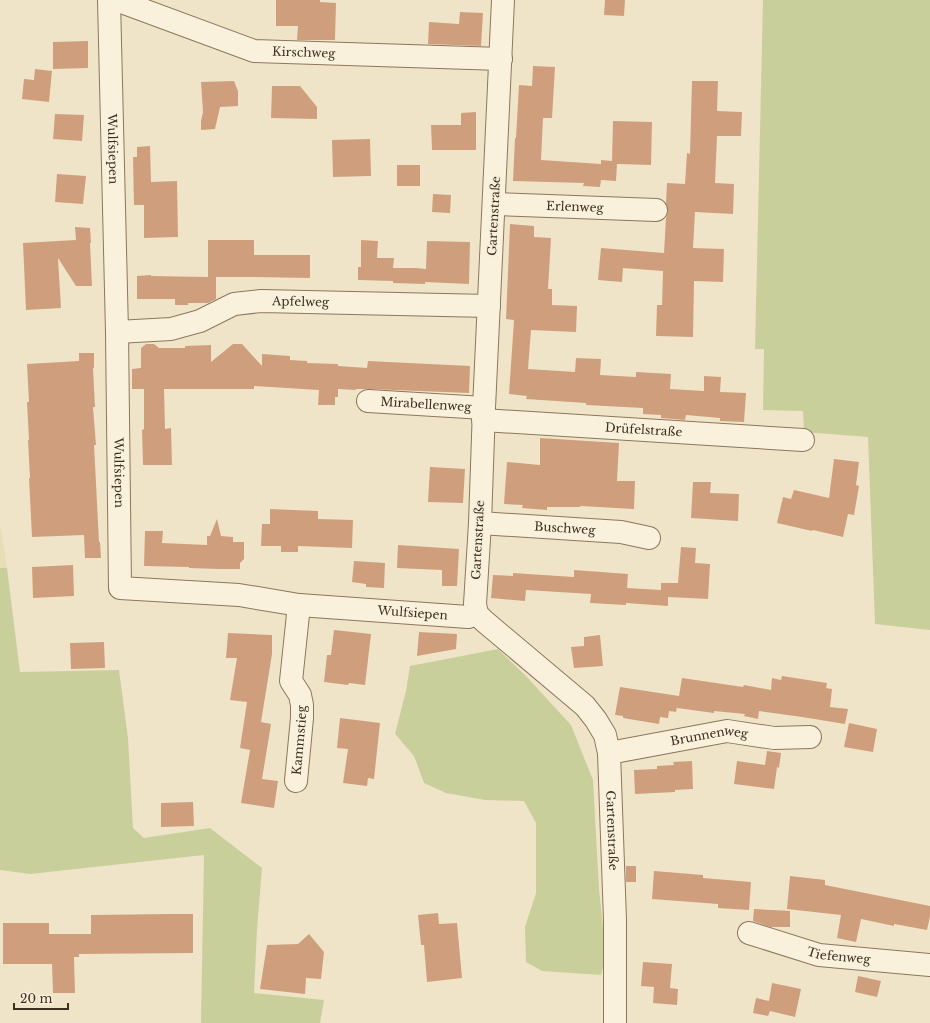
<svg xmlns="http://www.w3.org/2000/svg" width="930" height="1023" font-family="'Libre Baskerville',serif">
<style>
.farmland{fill:#e6deb5}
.green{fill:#c9cf9b}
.building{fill:#cf9f7d}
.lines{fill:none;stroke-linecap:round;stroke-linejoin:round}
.minor-casing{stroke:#8d765c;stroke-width:24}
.minor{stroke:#faf1dc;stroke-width:22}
.labels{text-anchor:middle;stroke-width:4;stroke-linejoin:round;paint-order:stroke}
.street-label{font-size:12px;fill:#3d2e20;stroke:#f7eed8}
</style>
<rect width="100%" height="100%" fill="#f0e4c8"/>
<path class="farmland" d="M0,523L7,568H0Z"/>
<g class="green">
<path d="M763,0H930V630L875,624L868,437L804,432L803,411L763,410L764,349H755Z"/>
<path d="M0,568H7L20,672L119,670L128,738L133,828L144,838L210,828L262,868L257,930L254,993L324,1000L320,1023H201L204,855L30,874L0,870Z"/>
<path d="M498,649L526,676L571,725L593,780L599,889L606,956L601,975L542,971L526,962L525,927L536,893V823L524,801L485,800L446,793L424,783L414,756L395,734L406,691L410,666Z"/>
</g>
<g class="building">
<path d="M276,0H320V2L336,3L335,40H297L298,26H276Z"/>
<path d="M605,0H625L624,16L604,15Z"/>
<path d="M460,12L483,13L481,46L428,44L429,22L459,24Z"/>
<path d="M88,41V68L53,69V42Z"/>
<path d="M533,66L555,67L552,118H543L541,160L601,164V160L612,161L613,121L652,122L651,165L617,164L616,181L601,180L600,187L583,186L584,183L513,181L515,138H516L519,85L532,86Z"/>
<path d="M35,69L52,71L49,102L22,99L24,79L34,80Z"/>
<path d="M234,81L238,91V106L220,107L215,129L201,130V121L203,112L201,82Z"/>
<path d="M692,81H718L717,111L742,112L741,136H717L715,183L734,184L733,214L695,212L693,248L724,249L723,282L694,281L693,337L656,336L657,305H662L663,271L623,268L622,282L598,280L601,248L664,253L666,218L668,211L666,203L667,183L685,184L687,153L690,154Z"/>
<path d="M272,86H300L317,107V119L271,118Z"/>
<path d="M476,112V150H432L431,125H461V113Z"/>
<path d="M55,114L84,115L82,141L53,139Z"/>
<path d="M370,139L371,176L333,177L332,140Z"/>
<path d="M150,146L151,182L177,181L178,237L144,238V205H134L133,157H137V147Z"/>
<rect x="397" y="165" width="23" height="21"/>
<path d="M57,174L86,176L83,204L55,202Z"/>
<path d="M433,194L451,195L450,213L432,212Z"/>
<path d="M510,224L534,226V237L551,238L548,289H552V305L577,306L576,332L531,330L528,369L575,372L576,358L601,359L600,375L636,377V372L671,374L670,389L704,391V376L721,377L720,392L746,393L744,422L720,421V418L686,415L685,420L661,418V415L643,414V408L586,405V403L526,399L527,396L509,394L514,320L506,319Z"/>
<path d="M75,227L90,228L91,243H90L92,286H76L58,258L61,308L26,310L23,243L76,240Z"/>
<path d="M208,240H254V255H310V278L254,277H216V299L208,303H188V305H175V299H137V276L151,275V276L208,277Z"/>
<path d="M361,240L378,241L377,258H394L393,268H416L426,269L427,241L470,242L469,284L425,282V284L393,283V281L358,280V267H361Z"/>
<path d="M146,344H154L159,348H185V346L211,345V362L233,344H242L262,366V354L290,356V360L307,361V363L338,364V366L367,368L368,361L470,366L469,393L369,389H356V390L338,389V397H335V405H318L319,390L254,386V389H164L165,429L171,428L172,465H143L142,430L144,429V389H132V369L141,368V348Z"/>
<path d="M79,353H94V368H93L95,407H93L96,445H94L96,483L99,542H100L101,558H85L84,535L32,537L29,478H30L28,440H29L27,402H29L27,364L79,361Z"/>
<path d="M540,438L619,443L617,481H635L634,509L580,506V507H547V510L522,508L523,505L504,504L507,462L540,465Z"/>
<path d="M834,459L859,462L856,485L859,486L854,515L848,514L843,537L813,530L812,531L777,523L783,497L791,499L794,490L829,498Z"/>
<path d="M430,467L465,469L463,503L428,502Z"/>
<path d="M693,482H711L710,493L739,494L738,521L691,518Z"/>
<path d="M270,509L318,511V519L353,520L352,548L298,546V552H281V546H261L262,524H270Z"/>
<path d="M217,519L221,536L233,537V542H244V559L240,563V569H219L189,568V567L144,566L145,531H163L162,543L207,545V536H210Z"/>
<path d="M398,545L459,549L457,586H442V570L397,568Z"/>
<path d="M681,547L696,548L695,563L710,564L708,599L668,597V606L626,603V605L590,603L591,594L526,590L525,601L491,598L493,575L513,576V573L574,577V570L628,574L627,588L661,590V583H678Z"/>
<path d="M354,561L385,563L384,588L366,587V584L352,582Z"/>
<path d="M73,565L74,596L33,598L32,567Z"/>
<path d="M334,630L371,634L365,685L349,683L348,685L324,682L327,655H331Z"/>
<path d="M419,632L457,634L456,649L417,656Z"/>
<path d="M228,633L272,635V654L261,722L271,724L262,779L278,781L274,808L241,803L250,750L240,748L247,702L230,700L237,658H226Z"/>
<path d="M600,635L603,666L574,668L571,647L584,646V637Z"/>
<path d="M104,642L105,668L71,669L70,643Z"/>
<path d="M782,676L827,683L826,688L832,689L830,707L848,709L845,724L802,717L759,711L758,719L744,716L745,714L714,711V713L677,708L678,702L676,712L669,711L668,718L660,717L659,724L623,718V716L615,715L620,687L679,696L682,678L743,687L744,685L771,690L772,678L781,680Z"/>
<path d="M340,718L380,723L374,779L368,778L367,786L343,783L348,749L337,748Z"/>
<path d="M849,723L877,729L873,752L844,747Z"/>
<path d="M767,751L781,753L779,768L777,767L774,789L734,784L737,761L765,765Z"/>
<path d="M692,761L693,789L675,790V792L635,794L634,770L657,769V766L674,765L673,762Z"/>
<path d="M193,802L194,826L161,827V803Z"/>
<rect x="626" y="866" width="10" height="16"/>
<path d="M654,871L703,875V878L751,882L749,910L718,908V904L652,899Z"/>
<path d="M790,876L825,880V885L930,906V916L927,930L894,924V926L861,919L856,942L837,938L841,915L787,909Z"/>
<path d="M754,909L790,911V927H770L753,921Z"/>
<path d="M438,913L439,924L457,923L462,978L427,982L424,945H421L418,915Z"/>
<path d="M170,914H193V953L79,954V957H74L75,993H53L52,964H3V923H49V934H91V915Z"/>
<path d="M309,934L324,952L321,979L306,978L305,994L260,989L267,945L298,944Z"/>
<path d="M643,962L672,964L670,988L678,989L677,1005L653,1003L654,987L641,986Z"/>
<path d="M858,976L881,981L877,997L855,992Z"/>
<path d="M772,983L801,989L795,1017L770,1011L768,1016L753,1013L756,998L769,1001Z"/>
</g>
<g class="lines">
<defs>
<g id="minor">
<path id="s1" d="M109,0L117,332L120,588L239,595L299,605L468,617L477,614"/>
<path id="s2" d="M116,0L254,51L501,59"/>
<path id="s3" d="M503,0L484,408L480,523L475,604L477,614L484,621L585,706L596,720L605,735L609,753L615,920V1023"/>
<path id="s4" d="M494,204L656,210"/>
<path id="s5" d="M117,332L171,329L200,321L234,304L261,301L489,306"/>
<path id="s6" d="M368,401L484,408"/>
<path id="s7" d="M483,420L803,440"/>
<path id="s8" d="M480,523L621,532L649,538"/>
<path id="s9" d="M609,753L727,731L774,738L810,737"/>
<path id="s10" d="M296,781L302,718V705L300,695L291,681L299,605"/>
<path id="s11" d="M749,933L819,955L930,965"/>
</g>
</defs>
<use href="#minor" class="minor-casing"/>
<use href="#minor" class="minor"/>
</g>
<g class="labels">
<g class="street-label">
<text dy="4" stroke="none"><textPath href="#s2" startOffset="197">Kirschweg</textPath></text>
<text dy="4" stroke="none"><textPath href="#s1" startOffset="149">Wulfsiepen</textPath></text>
<text dy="4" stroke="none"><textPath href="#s4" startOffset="81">Erlenweg</textPath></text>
<text transform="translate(494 216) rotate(-87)" y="4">Gartenstraße</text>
<text dy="4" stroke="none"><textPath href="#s5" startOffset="189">Apfelweg</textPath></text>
<text dy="4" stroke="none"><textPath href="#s6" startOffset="58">Mirabellenweg</textPath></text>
<text dy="4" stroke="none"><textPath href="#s7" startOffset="161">Drüfelstraße</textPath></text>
<text dy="4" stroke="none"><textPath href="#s1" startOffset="473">Wulfsiepen</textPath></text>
<text dy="4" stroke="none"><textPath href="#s8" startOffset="85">Buschweg</textPath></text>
<text transform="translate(478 540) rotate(-87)" y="4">Gartenstraße</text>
<text dy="4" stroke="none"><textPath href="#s1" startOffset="882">Wulfsiepen</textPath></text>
<text dy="4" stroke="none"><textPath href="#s9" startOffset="102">Brunnenweg</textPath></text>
<text dy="4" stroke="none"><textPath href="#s10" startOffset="41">Kammstieg</textPath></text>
<text dy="4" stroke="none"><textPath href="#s3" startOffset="888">Gartenstraße</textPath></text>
<text dy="4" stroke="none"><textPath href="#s11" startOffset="93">Tiefenweg</textPath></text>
</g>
</g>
<path d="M14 1003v6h54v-6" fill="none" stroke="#3d2e20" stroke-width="2"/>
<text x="20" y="1003" font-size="12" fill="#3d2e20" stroke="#f7eed8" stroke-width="3" paint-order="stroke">20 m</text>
</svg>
